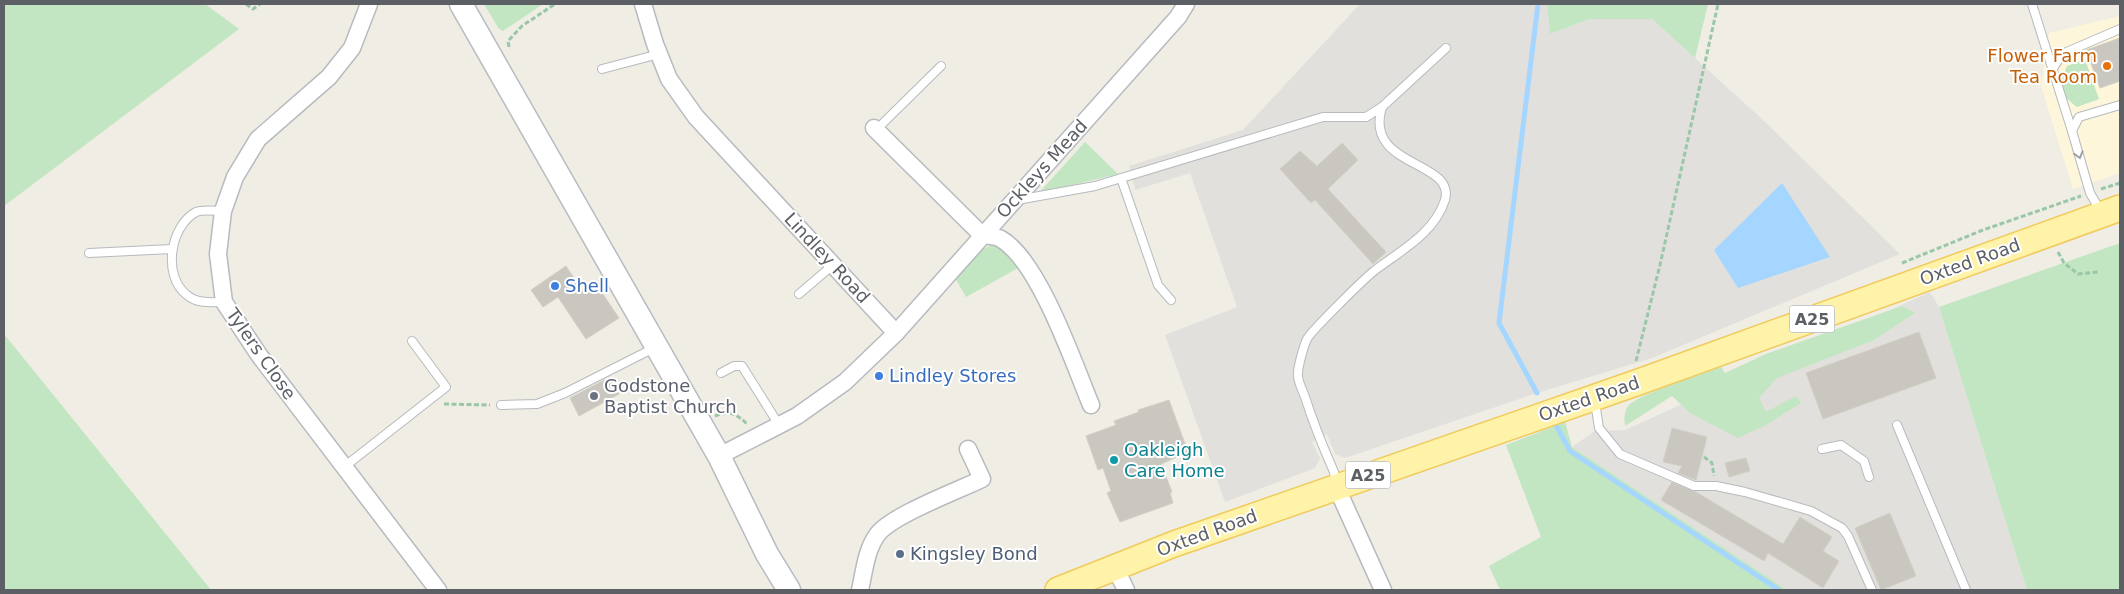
<svg xmlns="http://www.w3.org/2000/svg" width="2124" height="594" font-family="'DejaVu Sans',sans-serif">
<style>
.commercial{fill:#fef6da}
.industrial{fill:#e2e0dc}
.green{fill:#c1e6c1}
.water{fill:#a4d6ff}
.lines{fill:none;stroke-linecap:round;stroke-linejoin:round}
.stream{stroke:#a4d6ff;stroke-width:5}
.building{fill:#cac7c1;stroke:#d3cfc3}
.lane-casing{stroke:#b7babe;stroke-width:10}
.street-casing{stroke:#b7babe;stroke-width:19}
.secondary-casing{stroke:#b8bbc0;stroke-width:25}
.primary-casing{stroke:#f1ca5b;stroke-width:28}
.path{stroke:#9ac7a7;stroke-width:3;stroke-dasharray:5 2.5;stroke-linecap:butt}
.lane{stroke:#fff;stroke-width:8}
.street{stroke:#fff;stroke-width:16}
.secondary{stroke:#fff;stroke-width:22}
.primary{stroke:#fff3a9;stroke-width:25}
.oneway{stroke:#9da0a3}
.food-dot{fill:#e8710a;stroke:#fff;stroke-width:2}
.shop-dot{fill:#3f7fe0;stroke:#fff;stroke-width:2}
.worship-dot{fill:#6b7280;stroke:#fff;stroke-width:2}
.culture-dot{fill:#0f9aa8;stroke:#fff;stroke-width:2}
.service-dot{fill:#5c6f8a;stroke:#fff;stroke-width:2}
.labels{text-anchor:middle;stroke-width:4;stroke-linejoin:round;paint-order:stroke}
.shield{fill:#fff;stroke:#8d9093;stroke-width:1}
.shield-label{font-size:16px;font-weight:bold;fill:#5c6065}
.food-label{font-size:18px;fill:#c56008;stroke:#fff;text-anchor:end}
.street-label{font-size:18px;fill:#5c6065;stroke:#fff}
.shop-label{font-size:18px;fill:#366cbe;stroke:#fff;text-anchor:start}
.worship-label{font-size:18px;fill:#5b616d;stroke:#fff;text-anchor:start}
.culture-label{font-size:18px;fill:#0d838f;stroke:#fff;text-anchor:start}
.service-label{font-size:18px;fill:#4e5e75;stroke:#fff;text-anchor:start}
</style>
<rect width="100%" height="100%" fill="#efede4"/>
<path class="commercial" d="M2120,16V173L2073,189L2041,86L2049,33Z"/>
<g class="industrial">
<path d="M1360,4H1547L1550,34L1589,19H1652L1762,119L1900,254L1652,358L1537,393L1345,458L1335,454L1327,434L1312,442L1320,458L1315,468L1225,502L1165,335L1237,307L1190,173L1135,190L1129,166L1243,130Z"/>
<path d="M1930,292L1939,307L2027,590H1787L1572,447L1595,431L1625,430Z"/>
</g>
<g class="green">
<path d="M4,4H205L239,29L4,206Z"/>
<path d="M484,4H543L503,31L499,29Z"/>
<path d="M1547,4H1708L1695,58L1652,19H1589L1550,34Z"/>
<path d="M2085,59L2099,99L2077,107C2058,93 2058,87 2067,66Z"/>
<path d="M1085,142L1118,174L1039,193Z"/>
<path d="M2120,243V590H2027L1939,307Z"/>
<path d="M992,245L999,247L1020,267L966,297L955,278L983,249Z"/>
<path d="M1902,306L1915,313L1874,340L1777,378L1759,398L1766,412L1796,396L1801,403L1766,425L1738,438L1690,413L1672,396L1625,426C1624,418 1624,410 1630,404C1645,392 1701,375 1721,367L1725,373L1766,354Z"/>
<path d="M4,334L182,554L211,590H4Z"/>
<path d="M1565,422L1572,447L1787,590H1500L1489,566L1541,537L1506,445Z"/>
</g>
<path class="water" d="M1782,183L1830,257L1738,288L1714,250Z"/>
<g class="lines">
<g class="stream">
<path d="M1537,393L1499,323L1538,4"/>
<path d="M1556,425L1570,451L1779,590"/>
</g>
</g>
<g class="building">
<path d="M2120,38V81L2100,88L2086,50Z"/>
<path d="M1342,143L1358,160L1328,189L1386,252L1373,264L1315,200L1311,203L1280,169L1300,151L1317,166Z"/>
<path d="M566,266L583,292L596,284L619,318L586,339L558,297L543,307L531,290Z"/>
<path d="M1919,332L1936,378L1823,419L1806,373Z"/>
<path d="M610,377L619,394L579,416L570,398Z"/>
<path d="M1169,400L1188,452L1161,464L1172,492L1170,493L1173,503L1120,522L1107,493L1111,491L1103,468L1098,470L1086,436L1116,425L1114,421L1139,412L1138,410Z"/>
<path d="M1672,428L1707,437L1696,480L1678,473L1682,466L1663,462Z"/>
<path d="M1746,458L1750,471L1729,477L1725,463Z"/>
<path d="M1672,482L1696,492L1783,544L1800,517L1832,537L1823,551L1839,561L1823,588L1768,553L1764,561L1661,500Z"/>
<path d="M1890,513L1916,576L1881,590L1855,528Z"/>
</g>
<g class="lines">
<defs>
<g id="lane">
<path d="M2032,4L2072,131"/>
<path d="M602,69L659,54"/>
<path d="M2052,70L2062,54L2120,29"/>
<path d="M876,130L941,66"/>
<path d="M1121,178L1158,285L1171,300"/>
<path d="M1017,200L1095,186L1323,117H1366L1382,107L1446,48"/>
<path d="M223,211C215,211 203,209 196,212C170,226 162,276 187,295C197,304 212,302 224,302"/>
<path d="M2101,212L2090,193L2072,131L2079,117L2120,105"/>
<path d="M89,253L172,249"/>
<path d="M799,294L833,265"/>
<path d="M721,373L734,366H742L779,425"/>
<path d="M1595,402L1599,428L1620,454L1694,486H1716L1745,492L1811,511L1842,528L1848,536L1872,590"/>
<path d="M501,405L537,404L565,393L656,347"/>
<path d="M1897,425L1966,590"/>
<path d="M1822,449L1841,445L1864,461L1869,477"/>
<path d="M344,467L446,387L412,341"/>
<path d="M1336,485L1334,472C1323,447 1313,422 1305,397C1303,391 1298,382 1298,376C1297,369 1304,345 1307,339C1311,331 1364,279 1374,271C1400,251 1434,234 1445,200C1456,160 1363,168 1382,107"/>
</g>
<g id="street">
<path d="M369,4L352,48L329,77L258,139L235,177L223,211L218,254L224,302L259,355L438,590"/>
<path d="M643,4L655,44L669,79L696,117L896,333L845,382L797,416L719,456"/>
<path d="M874,128L982,235C988,236 996,236 1001,239C1039,261 1074,364 1091,405"/>
<path d="M896,333L1178,17L1186,4"/>
<path d="M1336,486L1383,590"/>
<path d="M1115,567L1126,590"/>
<path d="M860,590C864,573 866,550 877,535C890,516 959,490 982,479L968,449"/>
</g>
<path id="secondary" d="M461,4L719,456L767,554L789,590"/>
<path id="primary" d="M1058,590L1174,544L1633,384L2120,208"/>
</defs>
<use href="#lane" class="lane-casing"/>
<use href="#street" class="street-casing"/>
<use href="#secondary" class="secondary-casing"/>
<use href="#primary" class="primary-casing"/>
<g class="path">
<path d="M246,4L253,9L260,4"/>
<path d="M509,47L508,41L522,26L555,4"/>
<path d="M2101,189L2120,183"/>
<path d="M2058,252L2064,263L2078,274L2098,272"/>
<path d="M1902,263L1983,230L2081,196"/>
<path d="M1636,361L1660,265L1718,4"/>
<path d="M444,404L490,405"/>
<path d="M715,416C729,410 737,414 747,424"/>
<path d="M1704,457L1712,463L1714,476"/>
</g>
<use href="#lane" class="lane"/>
<use href="#street" class="street"/>
<use href="#secondary" class="secondary"/>
<use href="#primary" class="primary"/>
</g>
<defs><path id="oneway-chevron" d="M-2-3.5L2.5 0L-2 3.5" fill="none" stroke-width="1.6" stroke-linecap="round" stroke-linejoin="round" transform="scale(1.25)"/></defs>
<use class="oneway" href="#oneway-chevron" transform="translate(2079 155) rotate(74)"/>
<circle class="food-dot" cx="2107" cy="66" r="5"/>
<g class="shop-dot">
<circle cx="555" cy="286" r="5"/>
<circle cx="879" cy="376" r="5"/>
</g>
<circle class="worship-dot" cx="594" cy="396" r="5"/>
<circle class="culture-dot" cx="1114" cy="460" r="5"/>
<circle class="service-dot" cx="900" cy="554" r="5"/>
<g class="labels">
<g class="shield">
<rect x="1789.5" y="305.5" width="45" height="27" rx="4"/>
<rect x="1345.5" y="461.5" width="45" height="27" rx="4"/>
</g>
<g class="shield-label">
<text x="1812" y="325">A25</text>
<text x="1368" y="481">A25</text>
</g>
<g class="food-label">
<text x="2097" y="62">Flower Farm<tspan x="2097" dy="21">Tea Room</tspan></text>
</g>
<g class="street-label">
<text transform="translate(1042 169) rotate(-48)" y="6">Ockleys Mead</text>
<text transform="translate(827 258) rotate(47)" y="6">Lindley Road</text>
<text transform="translate(1970 262) rotate(-20)" y="6">Oxted Road</text>
<text transform="translate(261 354) rotate(55)" y="6">Tylers Close</text>
<text transform="translate(1589 399) rotate(-19)" y="6">Oxted Road</text>
<text transform="translate(1207 533) rotate(-20)" y="6">Oxted Road</text>
</g>
<g class="shop-label">
<text x="565" y="292">Shell</text>
<text x="889" y="382">Lindley Stores</text>
</g>
<g class="worship-label">
<text x="604" y="392">Godstone<tspan x="604" dy="21">Baptist Church</tspan></text>
</g>
<g class="culture-label">
<text x="1124" y="456">Oakleigh<tspan x="1124" dy="21">Care Home</tspan></text>
</g>
<g class="service-label">
<text x="910" y="560">Kingsley Bond</text>
</g>
</g>
<rect width="2124" height="594" fill="none" stroke="#5c6065" stroke-width="10"/>
</svg>
